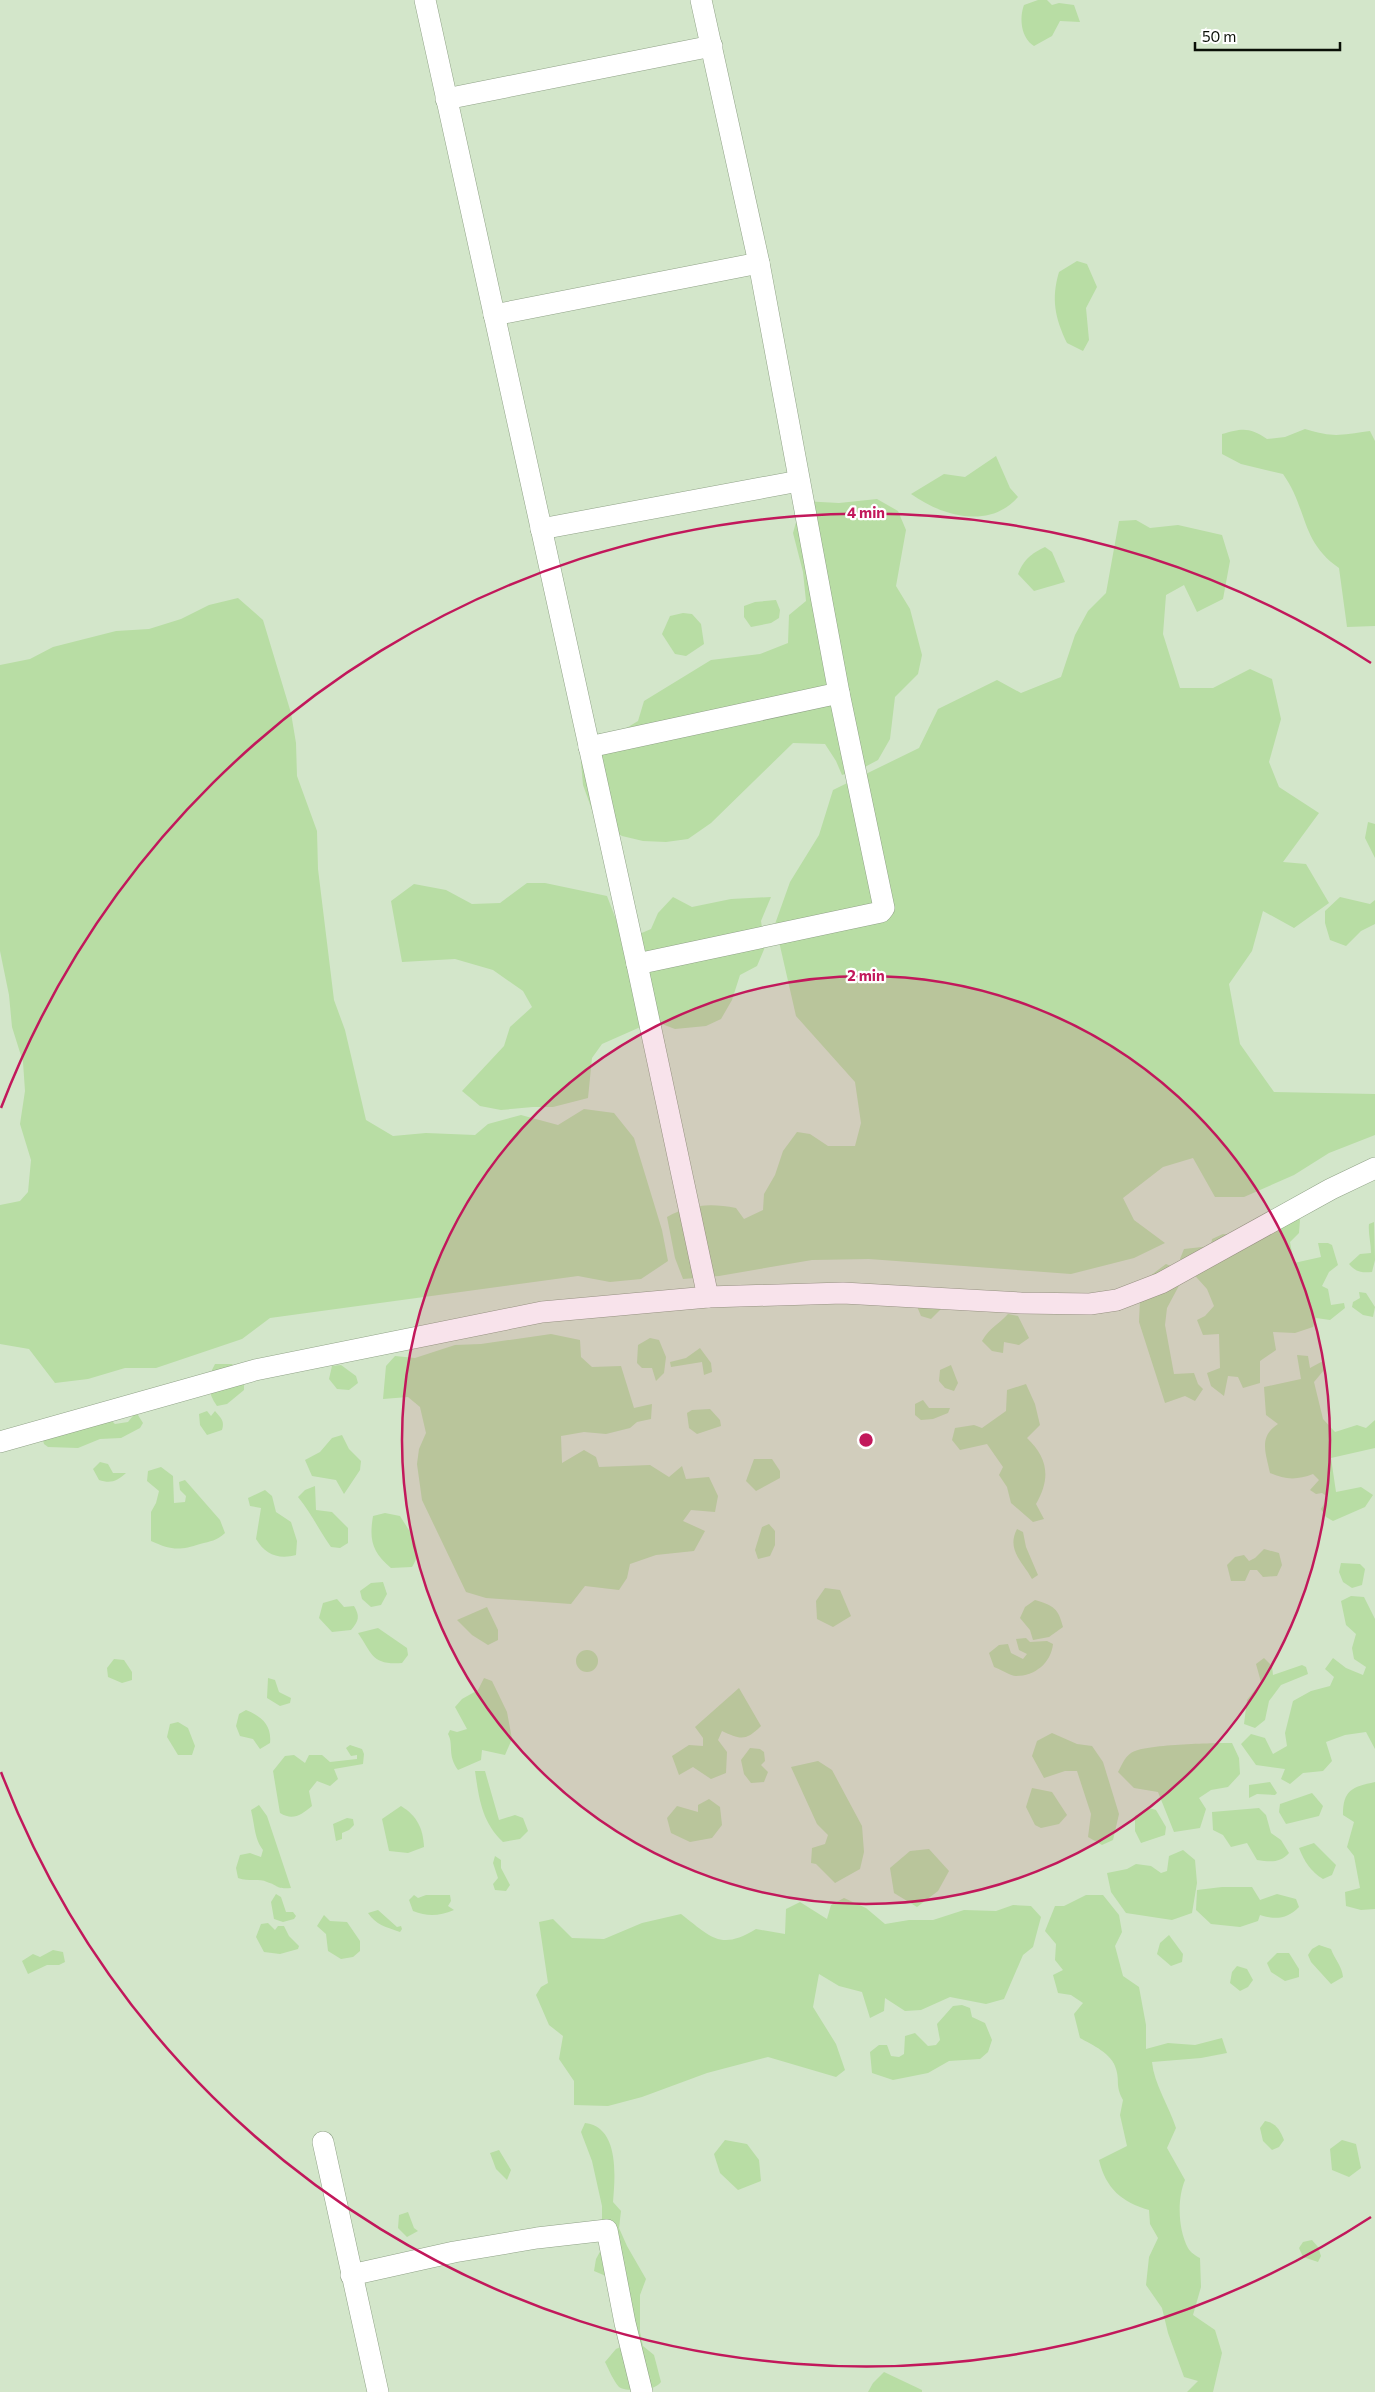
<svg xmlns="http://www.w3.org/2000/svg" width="1375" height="2392" font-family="Commissioner,sans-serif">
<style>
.green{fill:#b8dda4}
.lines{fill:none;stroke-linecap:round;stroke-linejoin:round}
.street-casing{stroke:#90a287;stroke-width:22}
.street{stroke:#fff;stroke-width:21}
.ring{fill:none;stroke:#c2185b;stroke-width:2.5}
.centre{fill:#c2185b;stroke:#fff;stroke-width:2.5}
.ring-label{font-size:15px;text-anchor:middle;font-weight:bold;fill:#c2185b;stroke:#fff;stroke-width:4.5;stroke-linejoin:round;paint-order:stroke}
</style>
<rect width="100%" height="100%" fill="#d3e6ca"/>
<g class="green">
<path d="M1038,0H1047L1052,5L1059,3L1074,5L1080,22L1060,21L1052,36L1034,46C1021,38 1019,18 1024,5Z"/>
<path d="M1077,261L1087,264L1097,287L1086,308L1089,340L1083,351L1067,343C1055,318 1051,299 1059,272Z"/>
<path d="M1305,429C1335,438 1339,435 1370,431L1375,441V626L1347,627L1339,568C1300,541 1308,509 1283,474L1241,464L1222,454V434C1242,428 1250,427 1267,439L1285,437Z"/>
<path d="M996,456L1010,488L1018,497C989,530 942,516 911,494L944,474L965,477Z"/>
<path d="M877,499L898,511L906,530L896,586L910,609L922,655L918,674L895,697L890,739L878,760L861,769L842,775L836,761L825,744L793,743L711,823L688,839L666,842L643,841L622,836L596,821L583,785L581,762L585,744L600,733L615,735L638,721L644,701L711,660L760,654L788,643L789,615L806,601L803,572L793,533L802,501L839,503Z"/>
<path d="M1136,520L1150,528L1178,525L1222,535L1230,561L1223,599L1197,612L1184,585L1166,595L1163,634L1180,688H1213L1250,669L1272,679L1281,719L1269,762L1279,787L1319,813L1283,862L1306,864L1329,903L1294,928L1263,911L1252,951L1229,984L1240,1044L1274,1092L1375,1094V1135L1329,1153L1294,1175L1244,1197H1215L1193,1158L1163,1167L1123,1198L1134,1220L1165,1243L1134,1258L1071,1274L869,1259L812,1260L719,1276L683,1279L675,1258L667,1217C690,1204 711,1203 736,1208L744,1219L763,1210L764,1194L775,1175L783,1151L797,1132L810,1134L828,1146H855L861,1123L855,1082L796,1016L775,924L790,882L819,835L833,790L919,748L938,709L997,680L1021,693L1061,677L1075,635L1088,611L1106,593L1119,521Z"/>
<path d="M1045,547L1052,552L1065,582L1034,591L1018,574C1024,559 1031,554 1045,547Z"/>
<path d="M238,598L263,620L291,713L296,743L297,776L317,831L318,869L334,1000L345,1030L366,1120L393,1136L426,1133L475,1135L488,1124L521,1115L558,1125L584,1109L614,1113L634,1138L662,1230L668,1261L641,1279L610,1282L578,1276L270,1318L242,1339L156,1368H125L88,1379L55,1383L29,1349L0,1344V1205L20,1201L28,1192L31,1160L20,1124L25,1091L23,1062L12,1027L9,995L0,951V665L30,659L53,647L116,631L149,629L181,619L209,605Z"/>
<path d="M776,600L780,610L779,618L771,623L751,627L744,617V606L755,602Z"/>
<path d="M683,613L692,614L701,624L704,644L686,656L675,654L662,634L670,616Z"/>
<path d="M1368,822L1375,824V858L1365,838Z"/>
<path d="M527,883H545L607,896L620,930L637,935L651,929L658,913L673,897L692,907L731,899L771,897L761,921L765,947L757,966L740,975L732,1000L721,1019L706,1026L675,1029L654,1021L602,1044L592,1058L588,1098L553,1107H533L501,1110L480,1106L462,1091L504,1046L510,1027L532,1007L523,991L493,970L455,959L402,962L391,901L414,884L446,890L472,904L500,903Z"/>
<path d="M1340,897L1370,904L1375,900V924L1361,931L1346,946L1330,940L1325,923V911Z"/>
<path d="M1295,1209L1300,1220L1299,1233L1290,1242L1294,1263L1321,1257L1318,1243H1328L1332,1245L1338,1265L1329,1272L1322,1286L1328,1289L1331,1305L1344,1303L1345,1308L1330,1320L1316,1318L1313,1327L1295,1333L1273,1332L1276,1350L1260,1361V1383L1243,1388L1238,1377L1228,1376L1224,1396L1211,1386L1207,1373L1220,1368L1219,1334L1203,1335L1197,1320L1205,1316L1214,1306L1207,1289L1180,1259L1184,1249L1211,1246L1212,1239L1223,1234L1237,1235Z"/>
<path d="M1374,1222L1375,1260L1372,1272C1361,1273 1356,1272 1349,1264L1360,1254L1371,1253C1371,1243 1368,1233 1369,1224Z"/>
<path d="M1166,1264L1175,1268L1182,1280L1167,1308L1165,1325L1174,1374L1194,1373L1198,1384L1203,1389L1195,1401L1185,1396L1165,1403L1139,1322L1140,1299L1146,1279Z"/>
<path d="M1359,1292L1366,1293L1375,1307L1373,1317L1363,1315L1352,1307L1353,1302L1360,1298Z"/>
<path d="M916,1304L944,1306L931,1319L921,1316Z"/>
<path d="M1008,1314L1018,1316L1029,1338L1019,1345L1004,1342L1003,1353L992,1351L982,1341C990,1327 998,1325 1008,1314Z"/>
<path d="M551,1334L580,1340L581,1357L592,1367L621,1366L634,1408L652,1404L651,1419L637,1422L630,1428L606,1434L584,1432L561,1436L562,1463L584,1450L596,1457L599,1467L650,1465L669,1477L682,1466L686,1479L709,1477L718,1496L715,1512L691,1510L683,1521L705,1531L694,1551L656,1555L630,1564L627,1578L619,1590L585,1586L571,1604L486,1598L466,1592L422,1500L417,1464L419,1449L426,1433L420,1407L408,1397L383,1399L386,1366L395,1356L415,1358L455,1345L481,1344Z"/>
<path d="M650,1338L659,1340L666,1357L664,1373L656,1381L652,1368H642L637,1363L638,1345Z"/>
<path d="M700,1348L711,1363L712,1372L704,1375L702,1362L671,1367L670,1362L686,1358Z"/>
<path d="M1297,1355L1308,1356L1310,1368L1323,1361L1324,1370L1314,1382L1323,1419L1335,1432L1357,1425L1366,1428L1375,1420V1448L1331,1458L1336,1492L1361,1487L1373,1495L1365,1507L1333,1521L1326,1517L1321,1509L1328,1497L1322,1493L1316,1494L1310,1490L1319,1480L1313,1474C1297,1480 1286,1480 1270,1473C1266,1453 1258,1437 1278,1424L1266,1415L1264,1387L1301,1379Z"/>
<path d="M215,1364H232L244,1375V1390L227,1404L217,1406C207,1393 207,1378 215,1364Z"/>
<path d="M341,1365L356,1376L358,1383L349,1390L337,1389L329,1379L332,1366Z"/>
<path d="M951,1365L958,1383L954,1391L945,1388L939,1381L940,1370Z"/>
<path d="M1026,1384L1035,1404L1040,1425L1027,1438C1048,1458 1051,1478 1036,1504L1044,1519L1033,1522L1011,1503L1007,1487L999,1475L1003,1467L987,1444L960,1450L952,1440L955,1428L974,1425L982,1428L1006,1411L1007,1390Z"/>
<path d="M923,1400L929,1408H950L948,1413L933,1419L921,1420L915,1415V1404Z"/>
<path d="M710,1409L720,1420L721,1426L697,1434L689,1428L687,1413L692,1410Z"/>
<path d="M207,1411L211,1416L215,1411C221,1418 225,1421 222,1430L207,1435L200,1425L199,1414Z"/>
<path d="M136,1412L143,1423L140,1428L121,1438L100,1439L78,1448L48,1447L44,1444L41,1434L104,1414L115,1424L128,1422Z"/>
<path d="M342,1435L349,1449L361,1461L360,1470L344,1494L336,1480L312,1476L305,1460L320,1452L332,1438Z"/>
<path d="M754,1459H772L780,1471V1478L756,1491L746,1481Z"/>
<path d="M100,1462L108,1464L113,1473H126C117,1481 111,1484 99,1480L93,1469Z"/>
<path d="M161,1467L173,1476L174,1503L185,1502L186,1496L180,1490L179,1482L185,1480L220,1520L225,1533C216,1541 211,1541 200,1544C179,1551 171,1550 151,1541V1512L156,1503L159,1491L147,1481L148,1471Z"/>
<path d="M315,1486L316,1510L332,1512L348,1528V1543L340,1548L331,1547C319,1530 311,1513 298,1497L305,1490Z"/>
<path d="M265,1490L272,1496L276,1512L291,1522L297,1541L296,1555C278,1560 265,1554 256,1539L261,1508L250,1506L248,1498Z"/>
<path d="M385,1513L400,1516C410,1533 425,1548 412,1567L391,1568C372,1552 369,1540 373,1516Z"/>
<path d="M769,1524L775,1531V1545L770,1556L758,1559L755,1550L762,1527Z"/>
<path d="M1017,1529L1023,1532L1026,1547L1038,1575L1032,1579C1023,1562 1006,1550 1017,1529Z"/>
<path d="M1264,1549L1279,1553L1282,1565L1277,1576L1263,1577L1257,1570H1250L1245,1581H1231L1227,1565L1235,1557L1244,1555L1249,1561L1255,1558Z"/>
<path d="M1341,1563L1360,1564L1365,1569L1362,1585L1352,1588L1343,1582L1339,1572Z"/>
<path d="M383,1582L387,1594L381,1605L371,1607L362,1599L360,1591L371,1583Z"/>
<path d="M825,1588L840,1590L851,1616L833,1627L817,1619L816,1601Z"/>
<path d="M1351,1596L1364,1597L1375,1619V1749L1366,1732L1345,1735L1326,1742L1332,1761L1323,1771L1303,1773L1290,1784L1281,1779L1285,1769L1256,1765L1241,1744L1251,1734L1265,1738L1273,1754L1287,1746L1285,1733L1293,1701L1311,1691L1330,1686L1334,1677L1325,1669L1333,1658L1346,1668L1363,1675L1366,1667L1354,1659L1352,1648L1356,1634L1346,1625L1341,1601Z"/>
<path d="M337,1599L344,1607L354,1606C360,1616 359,1621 351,1630L332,1632L319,1618L323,1603Z"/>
<path d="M1035,1600C1054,1606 1058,1608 1063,1627L1049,1637L1033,1640L1030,1630L1020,1618L1025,1607Z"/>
<path d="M487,1607L498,1630V1640L488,1645L472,1635L457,1620Z"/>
<path d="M378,1628L407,1648L408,1655L402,1663C372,1665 373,1655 358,1633Z"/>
<path d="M1026,1638L1030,1642L1047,1641L1053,1644C1051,1663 1035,1676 1016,1676C1011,1676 1000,1669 994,1667L989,1653L999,1645L1008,1644L1011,1653L1023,1659L1027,1654L1019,1650L1016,1639Z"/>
<circle cx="587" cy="1661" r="11"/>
<path d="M1264,1658L1272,1666L1273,1675L1302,1665L1306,1667L1308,1674L1281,1685L1269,1701L1265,1720L1255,1728L1244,1724L1247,1700L1261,1682L1256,1664Z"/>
<path d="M114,1659L124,1660L132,1672V1680L122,1683L108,1677L107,1668Z"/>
<path d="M268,1678L275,1680L279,1692L291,1698L290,1703L280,1706L267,1698Z"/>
<path d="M484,1678L492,1681L507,1712L512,1739L505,1755L482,1750L481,1760L458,1770C447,1755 454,1745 448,1734L450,1730L457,1732L467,1729L455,1707L462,1699L478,1690Z"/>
<path d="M739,1688L761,1726C745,1742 740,1739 722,1731L718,1740L727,1752L726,1773L711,1779L693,1767L679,1775L672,1756L689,1745L703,1746V1738L695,1727Z"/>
<path d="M246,1710C261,1716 272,1725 270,1743L260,1749L253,1739L240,1736L236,1726L239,1714Z"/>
<path d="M178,1722L188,1728L195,1746L192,1755H178L167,1737L170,1724Z"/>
<path d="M1052,1733L1077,1744L1092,1746L1103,1762L1119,1814L1113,1840L1102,1845L1088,1837L1091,1814L1077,1771H1065L1044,1778L1032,1756L1037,1741Z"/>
<path d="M1232,1743L1239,1758L1240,1774L1228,1787L1211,1790L1199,1798L1206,1809L1200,1828L1174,1832L1158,1792L1134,1788L1118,1772C1122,1765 1124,1758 1131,1753C1143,1744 1214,1743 1232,1743Z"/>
<path d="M350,1745L362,1749L364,1754L363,1764L334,1769L338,1779L330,1786L317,1781L309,1791L312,1806C301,1815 293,1821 280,1813L273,1771L285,1756L294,1755L305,1763L309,1755H322L330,1762L357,1759V1755L351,1756L346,1748Z"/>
<path d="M750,1748L760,1749L764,1752L765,1761L761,1765L768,1772L764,1782L751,1783L744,1774L741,1760Z"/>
<path d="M818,1761L832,1770L862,1826L864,1852L860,1869L835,1883L816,1864L811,1863L812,1848L825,1844L828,1835L817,1824L791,1767Z"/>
<path d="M475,1771H485L499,1820L515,1815L523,1818L528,1831L520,1839L503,1842C482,1822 479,1799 475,1771Z"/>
<path d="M1270,1782L1277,1793L1275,1795L1257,1794L1249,1798V1785Z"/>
<path d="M1375,1782V1909L1361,1910L1346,1906L1345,1892L1360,1888L1354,1856L1347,1847L1354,1822L1343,1815C1343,1790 1352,1787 1375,1782Z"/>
<path d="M1032,1788L1052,1792L1067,1815L1059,1824L1041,1828L1035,1825L1026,1807Z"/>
<path d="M1312,1793L1323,1806L1319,1816L1286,1824L1279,1812L1280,1804Z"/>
<path d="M709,1799L720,1807L722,1825L712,1838L690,1842L671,1833L667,1818L677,1806L698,1812V1805Z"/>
<path d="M259,1805L267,1816L291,1888C275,1889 280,1886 267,1882C259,1878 249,1882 238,1878L236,1868L240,1855L250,1853L261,1857L263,1850C254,1838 255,1826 251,1810Z"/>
<path d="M401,1806C417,1816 423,1828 424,1847L408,1853L389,1851L382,1819Z"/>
<path d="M1149,1808L1156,1810L1166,1827L1165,1835L1141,1843L1135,1831V1816Z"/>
<path d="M1259,1808L1266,1815L1271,1833L1281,1840L1289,1853C1280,1863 1271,1862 1257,1860L1247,1843L1231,1847L1223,1835L1213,1830L1212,1812Z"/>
<path d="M347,1818L353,1819L354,1825L349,1830L342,1833V1839L336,1841L333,1824Z"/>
<path d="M1314,1843L1336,1865L1332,1875L1323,1879C1311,1872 1304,1861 1299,1848Z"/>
<path d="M929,1849L949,1871L938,1891L917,1907L894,1893L890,1868L910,1851Z"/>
<path d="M1183,1850L1195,1860L1197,1883L1192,1913L1172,1920L1126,1913L1111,1892L1107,1873L1127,1869L1136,1864L1151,1866L1161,1873L1167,1871L1169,1856Z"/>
<path d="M495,1856L501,1860V1868L510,1885L506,1891L495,1890L493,1884L498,1878L493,1863Z"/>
<path d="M1222,1887H1252L1260,1900L1277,1894L1296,1899L1299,1907C1287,1919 1276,1920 1260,1915L1258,1921L1240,1927L1211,1924L1196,1910L1197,1890Z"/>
<path d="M276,1894L281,1897L286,1912H293L296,1916L294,1919L283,1922L274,1919L271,1902Z"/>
<path d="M414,1895L418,1898L426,1895H450L451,1901L448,1906L454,1910C439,1916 428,1917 413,1911L409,1900Z"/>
<path d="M1086,1895H1103L1119,1915L1122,1932L1115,1946L1123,1976L1139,1987L1146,2025V2049L1168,2043L1195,2045L1222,2038L1227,2053L1201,2058L1152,2062C1154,2084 1169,2106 1176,2128L1167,2148L1185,2180C1177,2199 1178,2229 1188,2248C1190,2252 1196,2256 1200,2258L1201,2287L1193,2315L1215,2330L1222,2353L1213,2392H1187L1198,2381L1184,2377L1168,2333L1162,2308L1146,2285L1149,2257L1158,2238L1150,2224L1149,2210C1122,2202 1106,2189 1099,2160L1127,2146L1120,2115L1123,2100C1115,2085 1120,2082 1116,2069C1112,2053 1092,2045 1080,2038L1074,2014L1083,2003L1071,1995L1058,1993L1053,1975L1063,1970L1055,1960L1056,1944L1045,1931L1055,1906H1064Z"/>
<path d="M844,1898L866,1908L885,1924L909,1920H933L964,1910L996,1911L1013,1905L1031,1906L1041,1917L1033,1947L1023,1955L1004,1999L986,2004L950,1997L921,2010L905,2011L885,1998L884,2011L870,2018L862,1992L839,1986L819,1974L813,2007L836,2044L845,2070L836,2077L768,2057L707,2073L642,2097L608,2106L574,2105V2081L559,2059L563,2036L549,2025L536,1995L541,1987L548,1983L539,1922L553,1919L572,1938L604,1939L642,1923L681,1914C711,1937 720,1951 756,1929L785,1934L786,1909L800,1902L827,1919L831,1905Z"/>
<path d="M378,1910L397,1927L401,1926L402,1929L400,1932C386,1927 376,1925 368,1913Z"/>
<path d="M324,1915L330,1921L347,1922L360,1941V1951L353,1957L341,1959L328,1951L326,1934L317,1926Z"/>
<path d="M268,1923L275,1930L278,1926H284L289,1936L299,1946L298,1949L280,1954L264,1952L256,1937L261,1924Z"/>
<path d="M1169,1935L1183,1954L1182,1962L1171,1966L1157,1954L1160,1943Z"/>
<path d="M1319,1945L1331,1949C1335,1960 1342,1966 1343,1977L1331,1984L1311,1962L1308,1955L1312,1949Z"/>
<path d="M53,1950L63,1952L65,1962L59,1965H47L28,1974L22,1961L33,1954L40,1957Z"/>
<path d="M1277,1953H1289L1299,1969V1977L1285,1981L1271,1972L1267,1963Z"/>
<path d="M1237,1966L1247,1969L1253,1980L1248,1987L1240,1991L1230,1983L1232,1972Z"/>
<path d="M962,2005L970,2008L972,2017L985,2023L992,2040L988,2052L980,2059L949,2061L928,2073L893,2080L872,2073L870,2052L879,2045H887L891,2056L899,2057L904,2054L905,2036L915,2033L928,2046L936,2045L940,2040L937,2024L953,2006Z"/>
<path d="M1265,2121C1276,2123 1280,2130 1284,2140L1279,2147L1272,2150L1263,2141L1260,2128Z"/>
<path d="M585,2123C620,2127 615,2178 613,2202L621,2211L619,2228L627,2246L646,2279L640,2295V2332L643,2346L654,2355L661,2382C654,2392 627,2392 619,2387C613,2380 609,2370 605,2362L616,2349L634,2341L613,2279L594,2271L596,2259L602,2248V2206L592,2161L581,2132Z"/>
<path d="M725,2140L747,2144L759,2160L761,2181L738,2190L720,2173L714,2154Z"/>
<path d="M1342,2140L1356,2144L1361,2168L1349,2177L1332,2170L1330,2149Z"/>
<path d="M499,2150L511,2170L507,2180L496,2169L490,2153Z"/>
<path d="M408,2212L414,2228L418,2231L407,2237L398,2228L399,2215Z"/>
<path d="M1312,2240L1318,2247L1321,2256L1318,2262L1303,2257L1299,2248L1303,2242Z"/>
<path d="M884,2372L922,2390V2392H868L873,2383Z"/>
</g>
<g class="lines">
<defs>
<g id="street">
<path d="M425,0L637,964L708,1297"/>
<path d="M446,99L712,46"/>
<path d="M494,315L759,263"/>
<path d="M541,529L799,481"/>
<path d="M589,747L839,693"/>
<path d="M637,964L881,912L884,908L839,693L759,263L701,0"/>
<path d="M0,1442L255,1370L542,1312L708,1297L843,1293L1021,1303L1090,1304L1117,1300L1161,1283L1331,1189L1375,1168"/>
<path d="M323,2142L378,2392"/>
<path d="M351,2275L454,2252L537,2238L607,2230L625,2323L642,2392"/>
</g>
</defs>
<use href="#street" class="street-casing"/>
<use href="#street" class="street"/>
</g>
<circle cx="866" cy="1440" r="464" fill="#c2185b" fill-opacity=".12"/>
<g class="ring">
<circle cx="866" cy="1440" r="464"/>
<path d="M1371 2217A927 927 0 0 1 1 1772M1 1108A927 927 0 0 1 1371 663"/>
</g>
<circle cx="866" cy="1440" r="8" class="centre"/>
<g class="ring-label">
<text x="866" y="518">4 min</text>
<text x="866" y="981">2 min</text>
</g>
<path d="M1195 42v8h145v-8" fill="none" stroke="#090f06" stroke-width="2.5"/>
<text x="1202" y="42" font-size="15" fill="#090f06" stroke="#ffffff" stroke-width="4" paint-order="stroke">50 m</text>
</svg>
